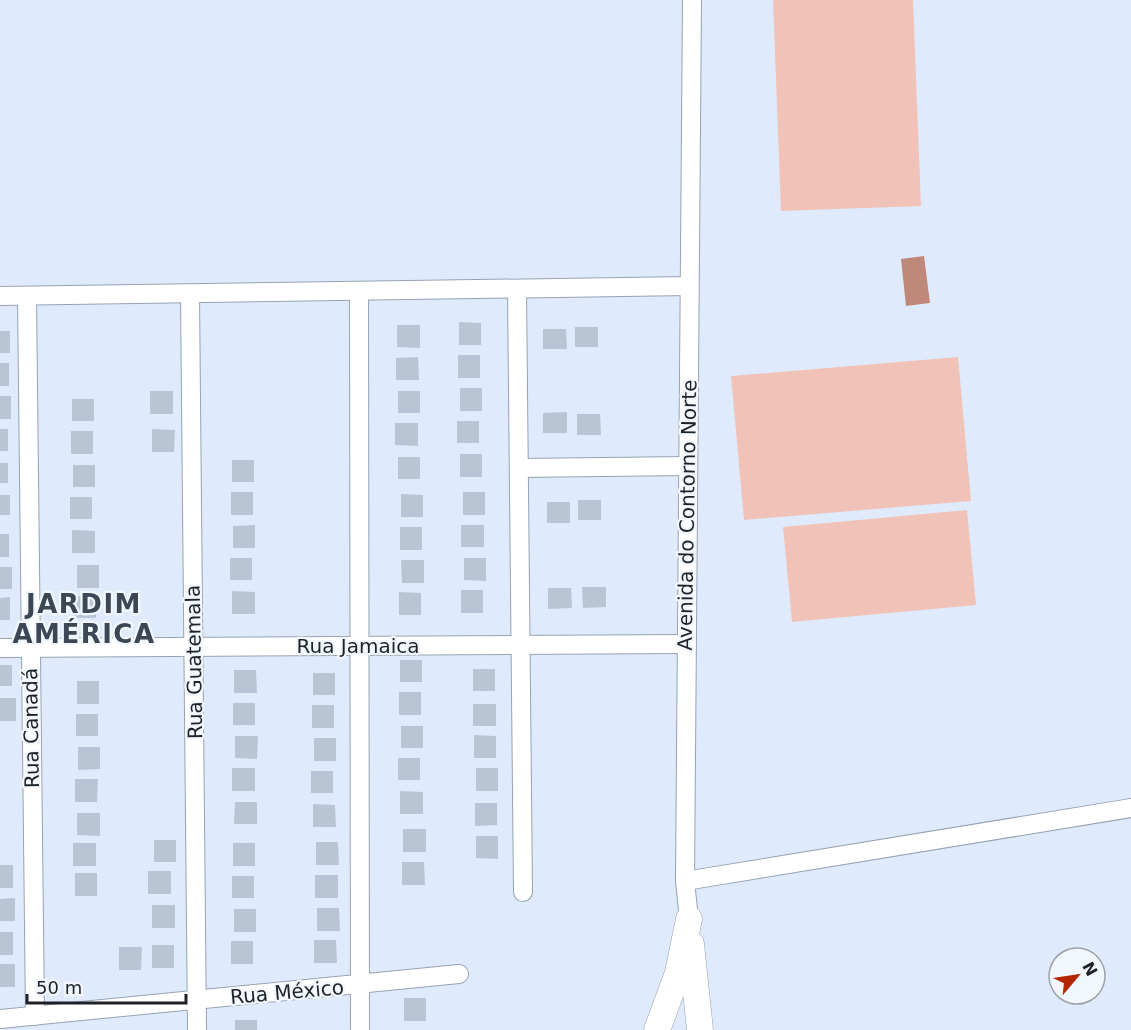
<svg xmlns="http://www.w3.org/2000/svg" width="1131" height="1030" font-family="'DejaVu Sans',sans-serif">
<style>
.green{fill:#f1c3b8}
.water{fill:#c0887b}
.building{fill:#b9c5d5}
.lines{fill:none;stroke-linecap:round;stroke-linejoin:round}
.street-casing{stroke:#97a2b2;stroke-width:20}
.secondary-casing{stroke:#97a2b2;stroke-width:27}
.street{stroke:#fff;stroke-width:18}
.secondary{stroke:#fff;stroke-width:26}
.labels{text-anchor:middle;stroke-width:4.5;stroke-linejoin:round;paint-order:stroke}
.street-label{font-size:20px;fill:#1e2228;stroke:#f2f7fe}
.district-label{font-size:26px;font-weight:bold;letter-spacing:1.5px;fill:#3c4654;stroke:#f2f7fe}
</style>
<rect width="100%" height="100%" fill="#dfebfc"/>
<g class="green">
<path d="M773,0H913L921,206L781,211Z"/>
<path d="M958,357L971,501L744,520L731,376Z"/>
<path d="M967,510L976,605L792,622L783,527Z"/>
</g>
<path class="water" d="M924,256L930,303L906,306L901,259Z"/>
<g class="building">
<path d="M459,322L481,323V345H459Z"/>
<path d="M397,325H420V348L397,347Z"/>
<rect x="575" y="327" width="23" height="20"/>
<path d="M543,329H566L567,349H543Z"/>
<rect x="0" y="331" width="10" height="22"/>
<rect x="458" y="355" width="22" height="23"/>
<path d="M418,357L419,380H396V358Z"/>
<rect x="0" y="363" width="9" height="23"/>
<rect x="460" y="388" width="22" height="23"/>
<rect x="150" y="391" width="23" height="23"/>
<rect x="398" y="391" width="22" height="22"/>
<rect x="0" y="396" width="11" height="23"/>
<rect x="72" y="399" width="22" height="22"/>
<path d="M567,412V433H543V413Z"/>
<path d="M577,414H600L601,435H577Z"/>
<rect x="457" y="421" width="22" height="22"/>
<path d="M395,423H418V446L395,445Z"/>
<rect x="0" y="429" width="8" height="22"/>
<path d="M152,429L175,430L174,452H152Z"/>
<rect x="71" y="431" width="22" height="23"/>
<rect x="460" y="454" width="22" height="23"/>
<rect x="398" y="457" width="22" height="22"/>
<rect x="232" y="460" width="22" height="22"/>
<rect x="0" y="463" width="8" height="20"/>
<rect x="73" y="465" width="22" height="22"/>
<rect x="231" y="492" width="22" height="23"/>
<rect x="463" y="492" width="22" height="23"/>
<path d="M401,494L423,495V517H401Z"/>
<rect x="0" y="495" width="10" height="20"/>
<rect x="70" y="497" width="22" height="22"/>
<rect x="578" y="500" width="23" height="20"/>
<rect x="547" y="502" width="23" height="21"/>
<path d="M255,525V548H233V526Z"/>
<rect x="461" y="525" width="23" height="22"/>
<rect x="400" y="527" width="22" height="23"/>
<path d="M72,530L95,531V553H72Z"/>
<rect x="0" y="534" width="9" height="23"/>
<rect x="230" y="558" width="22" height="22"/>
<path d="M464,558H486V581L464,580Z"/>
<path d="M401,560H424V583H402Z"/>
<rect x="77" y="565" width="22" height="23"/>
<rect x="0" y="567" width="12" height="22"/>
<path d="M582,587H606V607L583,608Z"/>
<path d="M548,588H571L572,608L548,609Z"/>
<rect x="461" y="590" width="22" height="23"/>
<path d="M232,591L255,592V614H232Z"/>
<path d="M399,592L421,593V615H399Z"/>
<path d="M73,596H96V618H74Z"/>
<path d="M10,597V620H0V598Z"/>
<rect x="400" y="660" width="22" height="22"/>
<rect x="0" y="665" width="12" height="21"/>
<rect x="473" y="669" width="22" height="22"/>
<path d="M234,670H256L257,693H234Z"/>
<rect x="313" y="673" width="22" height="22"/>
<rect x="77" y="681" width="22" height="23"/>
<rect x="399" y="692" width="22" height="23"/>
<rect x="0" y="698" width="16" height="23"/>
<rect x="233" y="703" width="22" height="22"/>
<rect x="473" y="704" width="23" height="22"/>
<rect x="312" y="705" width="22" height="23"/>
<rect x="76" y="714" width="22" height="22"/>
<rect x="401" y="726" width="22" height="22"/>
<path d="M474,735L496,736V758H474Z"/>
<path d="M235,736H258L257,759L235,758Z"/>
<rect x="314" y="738" width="22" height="23"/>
<path d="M78,747H100V769L78,770Z"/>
<rect x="398" y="758" width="22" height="22"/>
<rect x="232" y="768" width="23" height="23"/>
<rect x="476" y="768" width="22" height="23"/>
<rect x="311" y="771" width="22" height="22"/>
<path d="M75,779H98L97,802H75Z"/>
<path d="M400,791L423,792V814H400Z"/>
<path d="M235,802H257V824H234Z"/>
<path d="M475,803H497V825L475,826Z"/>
<path d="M313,804L335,805L336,827H313Z"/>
<path d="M77,813H100V836L77,835Z"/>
<rect x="403" y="829" width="23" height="23"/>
<path d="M476,836H498V859L476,858Z"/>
<rect x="154" y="840" width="22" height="22"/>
<path d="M316,842H338L339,865H316Z"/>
<rect x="73" y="843" width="23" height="23"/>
<rect x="233" y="843" width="22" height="23"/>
<path d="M402,862H424L425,885H402Z"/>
<rect x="0" y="865" width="13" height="23"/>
<rect x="148" y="871" width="23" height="23"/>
<rect x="75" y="873" width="22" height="23"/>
<rect x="315" y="875" width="23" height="23"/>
<rect x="232" y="876" width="22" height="22"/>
<path d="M15,898V921H0V899Z"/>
<rect x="152" y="905" width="23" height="23"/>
<path d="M317,908H339L340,931H317Z"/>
<rect x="234" y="909" width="22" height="23"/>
<rect x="0" y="932" width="13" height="23"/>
<path d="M314,940H336L337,963H314Z"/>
<rect x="231" y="941" width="22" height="23"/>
<rect x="152" y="945" width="22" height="23"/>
<path d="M119,947H142L141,970H119Z"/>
<rect x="0" y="964" width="15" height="23"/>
<rect x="404" y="998" width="22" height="23"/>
<rect x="235" y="1020" width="22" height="10"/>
</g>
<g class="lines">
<defs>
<g id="street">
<path d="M517,289L523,892"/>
<path d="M359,291L360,1030"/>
<path d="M190,294L197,1030"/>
<path d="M0,296L689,286"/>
<path d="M27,296L35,1016"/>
<path d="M519,468L688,466"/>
<path d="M0,648L686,644"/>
<path d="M685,881L1131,808"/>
<path d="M689,919L685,881L692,0"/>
<path d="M0,1019L459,974"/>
</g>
<g id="secondary">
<path d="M691,944L700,1030"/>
<path d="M657,1030L678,973L689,919"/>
</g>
</defs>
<use href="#street" class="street-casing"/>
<use href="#secondary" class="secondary-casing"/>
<use href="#street" class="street"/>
<use href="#secondary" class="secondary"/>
</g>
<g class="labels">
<g class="street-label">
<text transform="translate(687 515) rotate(-89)" y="7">Avenida do Contorno Norte</text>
<text x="358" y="653">Rua Jamaica</text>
<text transform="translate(194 662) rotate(-91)" y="7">Rua Guatemala</text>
<text transform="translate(31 728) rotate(-91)" y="7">Rua Canadá</text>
<text transform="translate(287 992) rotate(-5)" y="7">Rua México</text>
</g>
<g class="district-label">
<text x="84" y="613">JARDIM<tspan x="84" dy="30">AMÉRICA</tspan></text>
</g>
</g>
<g transform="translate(1077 976) rotate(61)"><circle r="28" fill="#f2f7fe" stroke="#9da2a8" stroke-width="1.5"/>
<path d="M0-4.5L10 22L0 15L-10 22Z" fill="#b32700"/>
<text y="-9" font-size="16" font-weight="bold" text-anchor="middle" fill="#1e2228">N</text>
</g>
<path d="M27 994v9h159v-9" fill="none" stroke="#1e2228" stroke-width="3"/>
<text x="36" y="994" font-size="18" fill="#1e2228" stroke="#f2f7fe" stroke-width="4.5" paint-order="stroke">50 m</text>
</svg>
